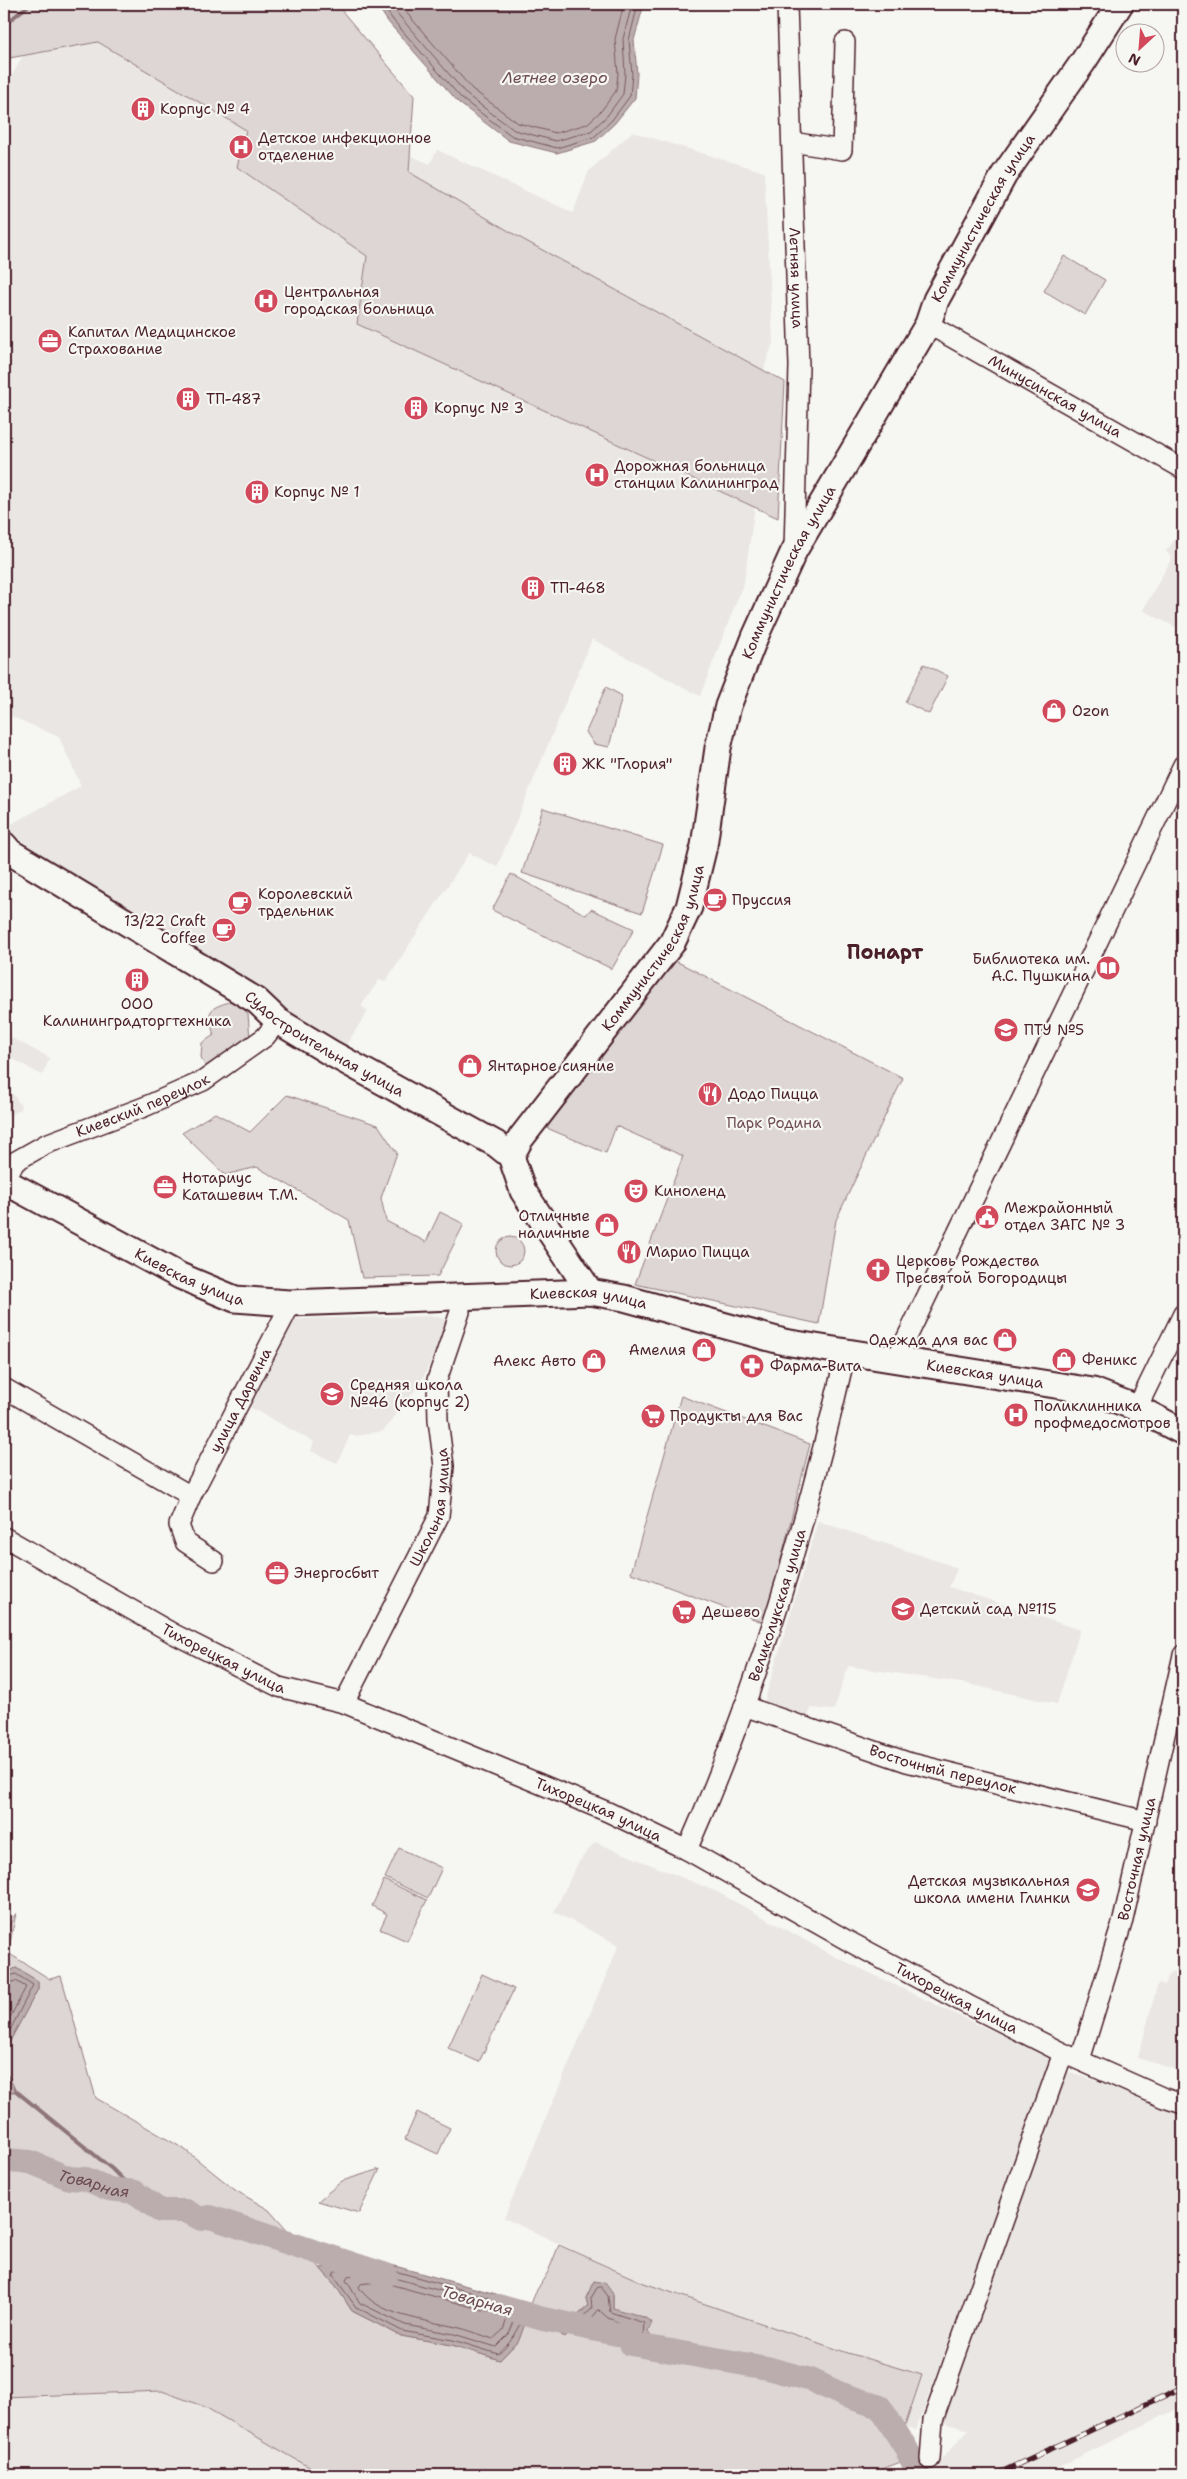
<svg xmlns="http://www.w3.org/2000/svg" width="1187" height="2479" font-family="'Shantell Sans',sans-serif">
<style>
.built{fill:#e9e6e3;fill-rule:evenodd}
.green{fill:#ddd6d5;stroke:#947a80;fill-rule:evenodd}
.water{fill:#bbadae;stroke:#8e747a}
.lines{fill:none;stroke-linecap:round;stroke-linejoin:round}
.shore{stroke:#77585f;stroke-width:1}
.stream{stroke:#8e747a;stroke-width:4}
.river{stroke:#bbadae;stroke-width:24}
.minor-casing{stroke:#4a1f2b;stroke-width:22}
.major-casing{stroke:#4a1f2b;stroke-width:29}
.minor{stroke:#f6f6f2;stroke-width:19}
.major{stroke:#f6f6f2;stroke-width:25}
.rail-casing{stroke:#4a1f2b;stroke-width:5.5}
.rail{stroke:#f6f6f2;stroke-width:4;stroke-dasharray:11;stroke-linecap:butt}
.labels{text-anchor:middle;stroke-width:4.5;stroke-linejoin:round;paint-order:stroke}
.poi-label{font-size:15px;fill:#4a1f2b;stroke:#f6f6f2;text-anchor:start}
.street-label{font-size:15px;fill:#4a1f2b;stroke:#f6f6f2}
.park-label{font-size:15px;fill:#6f4d56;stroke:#f6f6f2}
.water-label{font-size:16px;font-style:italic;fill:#6c4a52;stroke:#f6f6f2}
.district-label{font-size:20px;font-weight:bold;fill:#4a1f2b;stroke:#f6f6f2}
</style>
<rect width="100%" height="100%" fill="#f6f6f2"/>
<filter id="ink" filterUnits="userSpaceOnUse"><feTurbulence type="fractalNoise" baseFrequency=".02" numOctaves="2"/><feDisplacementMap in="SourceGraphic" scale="10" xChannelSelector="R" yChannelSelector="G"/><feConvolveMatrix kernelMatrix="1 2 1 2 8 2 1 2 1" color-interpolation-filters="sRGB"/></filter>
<g filter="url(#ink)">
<g class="built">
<path d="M52,4L430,164L437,150L573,213L589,171L632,132L764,172L773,343L765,365L763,382L772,386L744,582L700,696L592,639L497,867L469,853L385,982L379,980L361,1006L368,1011L346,1045L68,878L6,827L81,786L59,737L4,713V76L10,79ZM526,578L545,587L539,599L521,590Z"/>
<path d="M1183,529V631L1143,610L1172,558L1166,551Z"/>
<path d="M4,1034L50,1058L42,1075L4,1054Z"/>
<path d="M13,1094L22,1108L10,1116L4,1107V1099Z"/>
<path d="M435,1316L450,1321L420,1384L383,1431L355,1436L350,1435L337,1463L311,1451L314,1442L246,1405L294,1319Z"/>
<path d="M818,1521L949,1565L957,1569L949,1587L1080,1630L1057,1704L968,1684L848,1666L834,1710L811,1708L806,1722L763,1706Z"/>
<path d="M595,1842L717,1892L832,1955L974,2023L1054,2055L916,2430L905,2426L922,2375L848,2353L644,2283L504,2218L619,1945L554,1912L578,1863Z"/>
<path d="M1175,1971L1183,1973V2072L1138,2058L1158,1983L1165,1985L1169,1974Z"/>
<path d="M1064,2070L1183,2111V2406L1042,2475H932L930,2472L968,2430L942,2422Z"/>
<path d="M162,2391L205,2407L323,2475H4V2397Z"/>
</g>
<g class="green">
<path d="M4,4H336L414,96L409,172L524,240L785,382L778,518L357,324L367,256L237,167L246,130L98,42L4,59Z"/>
<path d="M1064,256L1105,280L1085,315L1044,291Z"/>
<path d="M924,664L948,676L929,714L905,702Z"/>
<path d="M606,687L622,696L609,747L594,744L586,732Z"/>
<path d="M543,808L663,845L642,913L522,873Z"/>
<path d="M511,874L586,915L591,909L634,929L612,969L492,910Z"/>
<path d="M666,956L903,1078L836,1220L819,1324L635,1284L683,1156L616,1126L606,1153L542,1126Z"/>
<path d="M232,1001L239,1003L248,1014L250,1039L206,1068L201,1057L202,1043L214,1035C207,1011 206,1009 232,1001Z"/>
<path d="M287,1095L378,1125L397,1153L381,1198L386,1221L426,1242L440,1212L464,1224L438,1276L362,1278L349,1220L257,1167L225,1175L182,1133L215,1113L250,1132Z"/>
<circle cx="510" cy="1251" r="14"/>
<path d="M681,1396L810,1444L765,1623L631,1573Z"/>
<path d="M399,1848L442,1868L428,1898L385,1878Z"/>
<path d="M384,1880L427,1900L407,1941L380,1929L387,1914L372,1906Z"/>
<path d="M16,1913L8,1953L50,1979L61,1976L96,2098L184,2149L235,2190L269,2210L336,2286L352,2311L401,2336L452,2345L500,2360L519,2340L535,2293L548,2272L559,2245L644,2283L848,2353L922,2375L905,2426L906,2460L866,2475H323L205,2407L162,2391L4,2397V2115L7,2110V2094L16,2091L4,2068V2052L38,1989V1981L16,1968L4,1974V1934ZM594,2281L613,2294V2308L634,2316L645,2317L648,2330L631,2344L621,2339H606L594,2332L573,2330L565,2338L543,2319L546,2312L563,2320L577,2316L588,2306L586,2298Z"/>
<path d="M482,1974L514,1989L479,2062L448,2048Z"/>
<path d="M417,2112L450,2128L438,2154L405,2139Z"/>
<path d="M380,2169L359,2213L318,2201L342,2181Z"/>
</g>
<g class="water">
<path d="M376,4H644L634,40L637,74L635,98L615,123L596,141L557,153L509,141L459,103L389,23Z"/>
<path d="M16,1968L38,1981V1989L4,2052V1974Z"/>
<path d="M4,2069L16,2091L7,2094V2110L4,2115Z"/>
<path d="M384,2263L532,2304L519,2340L500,2360L452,2345L401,2336L352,2311L336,2286L320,2268Z"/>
<path d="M594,2281L605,2283L613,2294V2308C626,2313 643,2314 652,2323L648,2330L652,2340L631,2344L621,2339H606L594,2332L573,2330L565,2338L543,2319L546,2312L563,2320L577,2316L588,2306L586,2298Z"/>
</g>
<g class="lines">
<g class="shore">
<path d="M382,4L393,20L462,99L512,136L557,148L594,137L612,120L630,96L632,74L629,40L638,4"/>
<path d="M389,4L467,95L514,130L556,141L591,131L607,116L623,94L625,74L623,39L632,4"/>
<path d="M399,4L472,89L518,123L556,133L587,124L601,111L616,91L618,74L615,39L624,4"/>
<path d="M4,1978L16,1974L33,1985L4,2042"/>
<path d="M4,1984L16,1981L26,1987L4,2029"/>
<path d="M384,2268L524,2307C528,2319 508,2347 498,2354L453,2340L402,2331L356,2307L333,2275L335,2272Z"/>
<path d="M383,2275L515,2311L517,2314L509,2334L496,2347L454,2334L405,2325L360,2303L346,2280L348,2277Z"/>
<path d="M382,2282L505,2316L507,2319L503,2330L493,2339C481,2335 469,2330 456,2327C426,2320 376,2316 359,2287L361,2284Z"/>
<path d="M601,2287L608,2296L610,2312L644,2323L643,2336L632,2338L621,2334H607L595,2327L577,2325V2321L592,2309L591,2298L597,2288Z"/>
<path d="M599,2310L608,2318L620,2323L621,2327H609L594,2320L593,2317Z"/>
</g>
<g class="stream">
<path d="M4,25L30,4"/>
<path d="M16,2091L112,2169L135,2192"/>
</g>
<g class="river">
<path id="s1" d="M4,2160L30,2162L69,2178L86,2179L109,2189L135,2192L160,2211H186L201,2219L210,2217L386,2275"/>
<path d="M498,2306L543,2319L627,2336L631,2344L767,2368L811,2380L841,2394L880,2407L906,2448L919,2475"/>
</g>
<defs>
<g id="minor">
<path id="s2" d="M787,4L799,366L794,550"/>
<path d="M792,142L842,150L845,42"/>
<path id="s3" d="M928,324L1183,469"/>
<path id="s4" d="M4,1180L16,1161L46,1144L144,1107L203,1081L265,1037L278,1021"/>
<path d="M896,1360L1183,765"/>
<path d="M4,1388L191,1496"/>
<path d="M1137,1408L1183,1314"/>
<path id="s5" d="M4,1537L174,1634L279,1687L344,1703L608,1812L687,1850L850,1942L968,2005L1063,2053L1164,2098L1183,2104"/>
<path id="s6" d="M214,1561L185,1542L179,1525L191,1496L285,1315L289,1303"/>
<path id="s7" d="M344,1703L439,1516L444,1466L438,1420L437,1380L460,1312V1297"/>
<path id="s8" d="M744,1706L907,1762L1146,1821"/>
<path id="s9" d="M687,1850C758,1690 807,1522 846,1352"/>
<path id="s10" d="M1080,2060L1123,1920L1183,1655"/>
<path d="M930,2459L933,2420L1063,2053"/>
</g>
<g id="major">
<path id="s11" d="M4,845L10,852L257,1001L278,1021L331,1053L496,1144L511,1156L523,1191L590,1292"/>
<path id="s12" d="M511,1156L521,1138L672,943L689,907L704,846L718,748L728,706L755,637L794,551L928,324L936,300L1004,175L1083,62L1120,4"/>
<path id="s13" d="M4,1181L180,1276L235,1299L289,1303L590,1292L624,1298L784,1342L1093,1391L1137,1408L1183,1432"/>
</g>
</defs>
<use href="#minor" class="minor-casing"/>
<use href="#major" class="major-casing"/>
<use href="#minor" class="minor"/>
<use href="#major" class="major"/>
<defs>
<path id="rail" d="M995,2475L1183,2387"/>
</defs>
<use href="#rail" class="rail-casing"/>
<use href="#rail" class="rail"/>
</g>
</g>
<defs>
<symbol id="building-disc" viewBox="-11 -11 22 22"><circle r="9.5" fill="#d1495b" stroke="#f6f6f2"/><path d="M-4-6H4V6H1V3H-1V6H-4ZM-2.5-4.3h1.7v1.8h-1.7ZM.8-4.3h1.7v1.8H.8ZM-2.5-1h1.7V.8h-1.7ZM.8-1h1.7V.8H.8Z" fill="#fff"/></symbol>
<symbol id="hospital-disc" viewBox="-11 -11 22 22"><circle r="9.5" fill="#d1495b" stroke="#f6f6f2"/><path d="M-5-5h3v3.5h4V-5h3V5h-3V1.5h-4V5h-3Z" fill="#fff"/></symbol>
<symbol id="office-disc" viewBox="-11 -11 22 22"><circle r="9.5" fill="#d1495b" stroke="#f6f6f2"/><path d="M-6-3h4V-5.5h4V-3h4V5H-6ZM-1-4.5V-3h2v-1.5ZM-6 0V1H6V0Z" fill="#fff"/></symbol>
<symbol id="shop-disc" viewBox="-11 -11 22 22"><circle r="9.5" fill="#d1495b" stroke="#f6f6f2"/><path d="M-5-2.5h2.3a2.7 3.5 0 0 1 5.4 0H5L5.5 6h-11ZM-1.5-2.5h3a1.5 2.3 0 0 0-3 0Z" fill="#fff"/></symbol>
<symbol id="cafe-disc" viewBox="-11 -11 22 22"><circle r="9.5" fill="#d1495b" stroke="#f6f6f2"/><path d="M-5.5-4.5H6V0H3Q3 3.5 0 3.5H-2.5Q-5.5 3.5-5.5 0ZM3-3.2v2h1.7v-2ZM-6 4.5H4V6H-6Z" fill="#fff"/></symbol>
<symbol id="library-disc" viewBox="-11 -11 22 22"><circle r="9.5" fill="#d1495b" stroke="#f6f6f2"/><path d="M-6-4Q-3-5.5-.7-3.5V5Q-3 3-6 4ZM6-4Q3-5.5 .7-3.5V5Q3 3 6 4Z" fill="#fff"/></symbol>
<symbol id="university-disc" viewBox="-11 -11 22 22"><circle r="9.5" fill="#d1495b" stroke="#f6f6f2"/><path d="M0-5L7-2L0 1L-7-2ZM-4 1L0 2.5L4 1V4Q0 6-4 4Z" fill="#fff"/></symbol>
<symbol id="restaurant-disc" viewBox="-11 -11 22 22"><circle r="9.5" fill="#d1495b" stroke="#f6f6f2"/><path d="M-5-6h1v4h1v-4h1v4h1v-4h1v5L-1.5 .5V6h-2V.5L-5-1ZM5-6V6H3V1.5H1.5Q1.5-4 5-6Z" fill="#fff"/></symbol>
<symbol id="theatre-disc" viewBox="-11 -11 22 22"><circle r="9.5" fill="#d1495b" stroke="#f6f6f2"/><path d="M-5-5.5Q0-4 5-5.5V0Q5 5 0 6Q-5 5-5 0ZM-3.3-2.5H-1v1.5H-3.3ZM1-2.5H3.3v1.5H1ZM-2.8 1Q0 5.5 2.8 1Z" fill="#fff"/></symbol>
<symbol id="civic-disc" viewBox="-11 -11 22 22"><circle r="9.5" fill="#d1495b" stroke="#f6f6f2"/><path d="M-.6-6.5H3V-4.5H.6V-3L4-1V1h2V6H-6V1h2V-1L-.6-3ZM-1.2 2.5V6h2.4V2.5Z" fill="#fff"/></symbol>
<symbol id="church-disc" viewBox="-11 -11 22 22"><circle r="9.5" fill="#d1495b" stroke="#f6f6f2"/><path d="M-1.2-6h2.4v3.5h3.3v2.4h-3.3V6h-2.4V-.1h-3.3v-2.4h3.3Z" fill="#fff"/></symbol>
<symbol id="pharmacy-disc" viewBox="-11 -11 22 22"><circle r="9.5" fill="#d1495b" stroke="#f6f6f2"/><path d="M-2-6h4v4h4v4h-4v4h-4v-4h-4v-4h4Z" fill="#fff"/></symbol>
<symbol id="school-disc" viewBox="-11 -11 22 22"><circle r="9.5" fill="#d1495b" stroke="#f6f6f2"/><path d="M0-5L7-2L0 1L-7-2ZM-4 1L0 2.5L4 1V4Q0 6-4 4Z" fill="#fff"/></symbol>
<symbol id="supermarket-disc" viewBox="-11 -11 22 22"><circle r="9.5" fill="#d1495b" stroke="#f6f6f2"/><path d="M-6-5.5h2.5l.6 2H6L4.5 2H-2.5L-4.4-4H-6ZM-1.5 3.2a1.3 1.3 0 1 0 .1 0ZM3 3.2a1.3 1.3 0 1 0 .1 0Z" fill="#fff"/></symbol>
</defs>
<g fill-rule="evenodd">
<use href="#building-disc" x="129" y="95" width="28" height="28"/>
<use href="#hospital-disc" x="227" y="133" width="28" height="28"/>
<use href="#hospital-disc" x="252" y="287" width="28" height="28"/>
<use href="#office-disc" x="36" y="327" width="28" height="28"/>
<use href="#building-disc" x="174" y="385" width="28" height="28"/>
<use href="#building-disc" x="402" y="394" width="28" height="28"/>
<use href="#hospital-disc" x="583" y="461" width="28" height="28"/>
<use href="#building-disc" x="243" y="478" width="28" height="28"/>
<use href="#building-disc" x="519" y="574" width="28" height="28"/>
<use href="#shop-disc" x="1040" y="697" width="28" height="28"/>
<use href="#building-disc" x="551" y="750" width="28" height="28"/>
<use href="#cafe-disc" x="701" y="886" width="28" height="28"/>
<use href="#cafe-disc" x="226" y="889" width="28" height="28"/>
<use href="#cafe-disc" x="210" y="916" width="28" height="28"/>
<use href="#library-disc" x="1094" y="954" width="28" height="28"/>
<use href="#building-disc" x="123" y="966" width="28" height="28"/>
<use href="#university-disc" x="992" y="1016" width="28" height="28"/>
<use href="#shop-disc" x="456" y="1052" width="28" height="28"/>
<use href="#restaurant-disc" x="696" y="1080" width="28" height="28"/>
<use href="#office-disc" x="151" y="1173" width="28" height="28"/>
<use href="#theatre-disc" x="622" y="1177" width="28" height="28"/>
<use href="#civic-disc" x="973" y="1203" width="28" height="28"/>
<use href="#shop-disc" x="593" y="1211" width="28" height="28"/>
<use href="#restaurant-disc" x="615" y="1238" width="28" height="28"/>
<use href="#church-disc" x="864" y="1256" width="28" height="28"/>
<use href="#shop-disc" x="991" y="1326" width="28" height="28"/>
<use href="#shop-disc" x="690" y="1336" width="28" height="28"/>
<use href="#shop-disc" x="1050" y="1346" width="28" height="28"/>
<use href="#shop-disc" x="580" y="1347" width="28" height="28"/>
<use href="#pharmacy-disc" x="738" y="1352" width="28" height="28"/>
<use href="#school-disc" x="318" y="1380" width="28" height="28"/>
<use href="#hospital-disc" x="1002" y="1401" width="28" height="28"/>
<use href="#supermarket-disc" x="639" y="1402" width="28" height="28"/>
<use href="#office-disc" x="263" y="1559" width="28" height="28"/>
<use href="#school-disc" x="889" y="1595" width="28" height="28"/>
<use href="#supermarket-disc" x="670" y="1598" width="28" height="28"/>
<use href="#school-disc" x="1074" y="1876" width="28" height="28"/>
</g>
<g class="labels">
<g class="poi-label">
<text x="160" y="114">Корпус № 4</text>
<text x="258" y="143">Детское инфекционное<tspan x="258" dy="17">отделение</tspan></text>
<text x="284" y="297">Центральная<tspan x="284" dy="17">городская больница</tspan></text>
<text x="68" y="337">Капитал Медицинское<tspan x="68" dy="17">Страхование</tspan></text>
<text x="206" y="404">ТП-487</text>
<text x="434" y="413">Корпус № 3</text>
<text x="614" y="471">Дорожная больница<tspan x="614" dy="17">станции Калининград</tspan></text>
<text x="274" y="497">Корпус № 1</text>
<text x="550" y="593">ТП-468</text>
<text x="1072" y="716">Ozon</text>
<text x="582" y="769">ЖК "Глория"</text>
<text x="258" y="899">Королевский<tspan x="258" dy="17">трдельник</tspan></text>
<text x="732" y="905">Пруссия</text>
<text x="206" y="926" text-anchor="end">13/22 Craft<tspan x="206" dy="17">Coffee</tspan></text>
<text x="1090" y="964" text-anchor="end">Библиотека им.<tspan x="1090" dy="17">А.С. Пушкина</tspan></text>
<text x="137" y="1009" text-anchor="middle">ООО<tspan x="137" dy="17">Калининградторгтехника</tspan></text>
<text x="1024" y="1035">ПТУ №5</text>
<text x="488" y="1071">Янтарное сияние</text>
<text x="728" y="1099">Додо Пицца</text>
<text x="182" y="1183">Нотариус<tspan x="182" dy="17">Каташевич Т.М.</tspan></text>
<text x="654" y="1196">Киноленд</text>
<text x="1004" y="1213">Межрайонный<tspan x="1004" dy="17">отдел ЗАГС № 3</tspan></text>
<text x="590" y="1221" text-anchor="end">Отличные<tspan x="590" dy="17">наличные</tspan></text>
<text x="646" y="1257">Марио Пицца</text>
<text x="896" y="1266">Церковь Рождества<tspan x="896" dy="17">Пресвятой Богородицы</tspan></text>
<text x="988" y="1345" text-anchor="end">Одежда для вас</text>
<text x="686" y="1355" text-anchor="end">Амелия</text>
<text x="1082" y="1365">Феникс</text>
<text x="576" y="1366" text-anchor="end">Алекс Авто</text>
<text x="770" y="1371">Фарма-Вита</text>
<text x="350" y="1390">Средняя школа<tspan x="350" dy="17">№46 (корпус 2)</tspan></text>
<text x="1034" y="1411">Поликлинника<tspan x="1034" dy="17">профмедосмотров</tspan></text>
<text x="670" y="1421">Продукты для Вас</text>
<text x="294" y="1578">Энергосбыт</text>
<text x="920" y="1614">Детский сад №115</text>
<text x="702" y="1617">Дешево</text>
<text x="1070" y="1886" text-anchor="end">Детская музыкальная<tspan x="1070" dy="17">школа имени Глинки</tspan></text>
</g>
<g class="street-label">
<text dy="5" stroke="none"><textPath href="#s12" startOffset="1064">Коммунистическая улица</textPath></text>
<text dy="5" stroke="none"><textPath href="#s2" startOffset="274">Летняя улица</textPath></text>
<text dy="5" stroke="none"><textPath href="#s3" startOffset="146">Минусинская улица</textPath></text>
<text dy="5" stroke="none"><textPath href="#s12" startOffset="659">Коммунистическая улица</textPath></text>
<text dy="5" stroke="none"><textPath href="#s12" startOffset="254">Коммунистическая улица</textPath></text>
<text dy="5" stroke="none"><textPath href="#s11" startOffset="378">Судостроительная улица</textPath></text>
<text dy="5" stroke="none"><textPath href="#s4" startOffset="161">Киевский переулок</textPath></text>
<text dy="5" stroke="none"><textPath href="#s13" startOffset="209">Киевская улица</textPath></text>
<text dy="5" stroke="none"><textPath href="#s13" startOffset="614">Киевская улица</textPath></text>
<text dy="5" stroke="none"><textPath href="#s13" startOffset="1019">Киевская улица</textPath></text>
<text dy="5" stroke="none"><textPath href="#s6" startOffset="192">улица Дарвина</textPath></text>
<text dy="5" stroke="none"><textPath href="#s7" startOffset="216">Школьная улица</textPath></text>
<text dy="5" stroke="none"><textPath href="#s9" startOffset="261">Великолукская улица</textPath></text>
<text dy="5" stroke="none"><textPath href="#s5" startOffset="251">Тихорецкая улица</textPath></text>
<text dy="5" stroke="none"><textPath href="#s8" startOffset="209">Восточный переулок</textPath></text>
<text dy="5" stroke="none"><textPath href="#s5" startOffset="656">Тихорецкая улица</textPath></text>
<text dy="5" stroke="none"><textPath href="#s10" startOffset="209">Восточная улица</textPath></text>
<text dy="5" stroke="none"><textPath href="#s5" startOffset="1061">Тихорецкая улица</textPath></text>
</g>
<g class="park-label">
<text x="774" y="1128">Парк Родина</text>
</g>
<g class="water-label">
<text x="555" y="83">Летнее озеро</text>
<text dy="6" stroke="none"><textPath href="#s1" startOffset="94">Товарная</textPath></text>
<text transform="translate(477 2300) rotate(16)" y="6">Товарная</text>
</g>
<g class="district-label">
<text x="885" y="959">Понарт</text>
</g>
</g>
<rect width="1187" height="2479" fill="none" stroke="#f6f6f2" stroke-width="20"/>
<rect x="10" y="10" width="1167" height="2459" fill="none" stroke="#4a1f2b" stroke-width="2" filter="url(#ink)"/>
<g transform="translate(1140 48) rotate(206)"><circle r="24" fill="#f6f6f2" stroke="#b1a0a2"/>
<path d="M0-4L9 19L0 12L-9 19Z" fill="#d1495b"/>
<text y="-8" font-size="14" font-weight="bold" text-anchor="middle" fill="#4a1f2b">N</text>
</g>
</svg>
